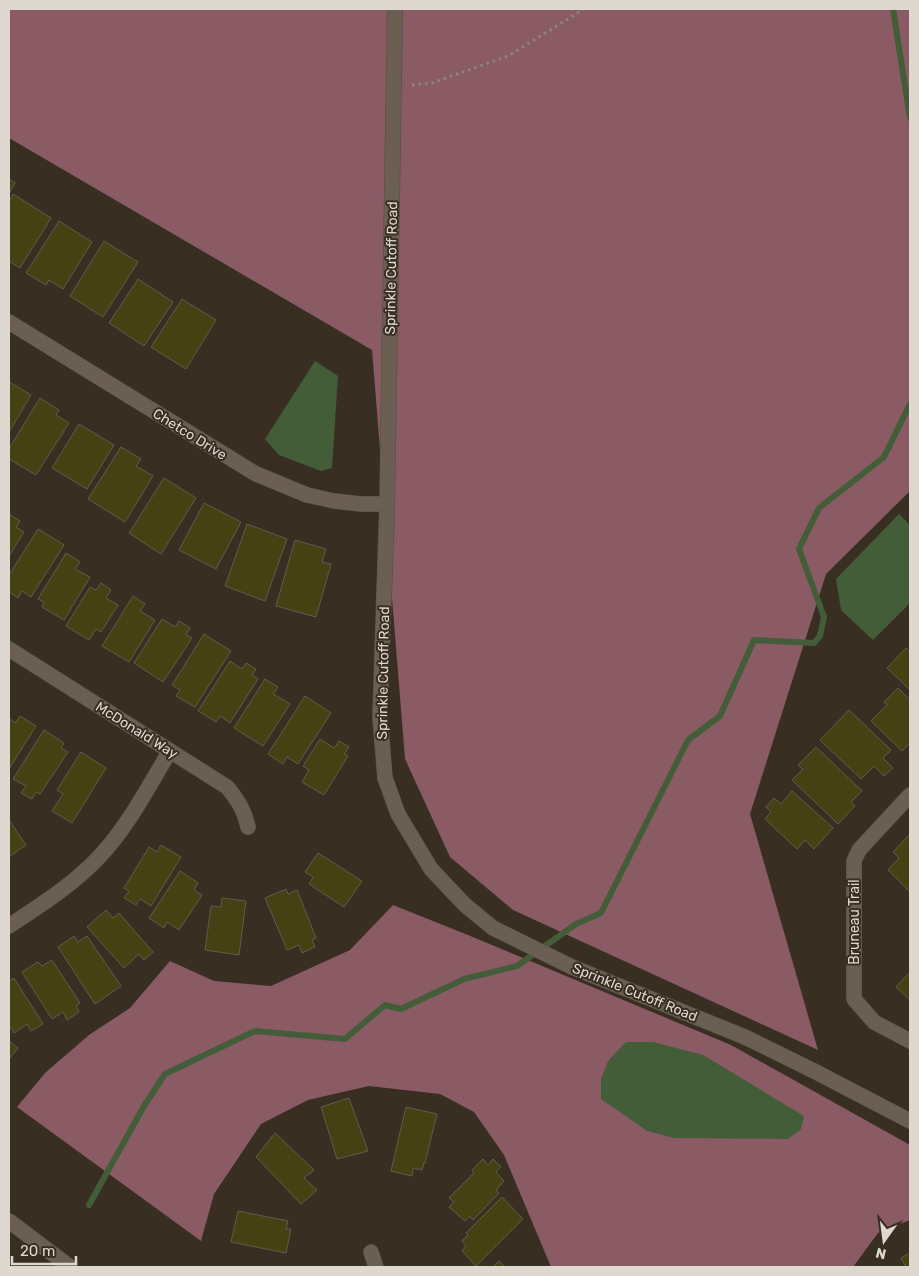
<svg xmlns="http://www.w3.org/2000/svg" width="919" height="1276" font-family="Rubik,sans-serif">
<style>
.forest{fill:#8a5a65}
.water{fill:#445d39}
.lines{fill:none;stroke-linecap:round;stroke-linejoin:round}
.stream{stroke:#445d39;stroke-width:6}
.building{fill:#464113;stroke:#5e5d4e}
.minor-casing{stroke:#554c42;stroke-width:16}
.path{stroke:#8d857b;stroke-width:3;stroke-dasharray:2.5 4;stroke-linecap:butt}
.minor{stroke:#6a5f52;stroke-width:15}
.labels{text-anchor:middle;stroke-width:4;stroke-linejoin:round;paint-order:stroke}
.street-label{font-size:14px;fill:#dfd8d1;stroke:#382e22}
</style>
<rect width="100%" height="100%" fill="#382e22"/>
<g class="forest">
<path d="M9,9H910V491L826,574L750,814L818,1050L513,910L450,857L405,759L372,350L9,138Z"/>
<path d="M393,905L468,935L731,1045L910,1145V1220L878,1233L853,1267H551L504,1155L474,1112L440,1094L369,1086L308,1100L261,1124L214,1194L201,1241L17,1107L45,1073L89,1035L130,1008L170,961L214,981L271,986L350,950Z"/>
</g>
<g class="water">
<path d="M315,361L338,376L332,468L321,471L279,455L265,439Z"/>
<path d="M899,514L910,525V603L873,640L841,610L836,579Z"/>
<path d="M626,1042H653L703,1055L804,1116L801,1129L788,1139L674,1138L647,1131L601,1099V1079L608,1061Z"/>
</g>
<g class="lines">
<g class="stream">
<path d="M893,9L910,118"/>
<path d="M89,1205L144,1106L165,1074L255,1031L345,1039L385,1005L401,1009L464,979L517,966L576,924L601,913L688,740L720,716L754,640L814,643L820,636L824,617L799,549L819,508L884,457L910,404"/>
</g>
</g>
<g class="building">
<path d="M9,179L15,183L9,194Z"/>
<path d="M13,194L51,218L20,268L9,261V202Z"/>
<path d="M59,221L92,242L63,289L49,280L46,285L26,273Z"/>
<path d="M104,241L138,262L103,317L70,296Z"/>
<path d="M138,279L173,302L144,346L109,323Z"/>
<path d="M182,299L216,320L186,369L151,347Z"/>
<path d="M9,382L31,395L9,432Z"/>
<path d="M40,398L59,410L56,415L69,423L36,475L9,459V449Z"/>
<path d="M79,424L114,445L87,489L52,468Z"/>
<path d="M121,447L141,459L136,466L153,476L125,522L88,499Z"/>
<path d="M164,478L196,498L161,554L129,533Z"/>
<path d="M204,503L241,522L216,569L179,550Z"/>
<path d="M9,514L20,521L16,527L24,532L9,556Z"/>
<path d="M247,524L287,539L265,601L225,586Z"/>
<path d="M38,529L64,545L31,597L22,591L18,598L9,592V575Z"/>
<path d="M295,540L326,549L322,562L331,564L316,617L276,606Z"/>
<path d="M66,553L80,562L75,569L90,577L64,620L42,607L44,602L38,599Z"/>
<path d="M101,583L111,590L106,598L118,605L101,632L96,629L89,640L66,626L90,587L96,590Z"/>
<path d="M133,596L145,604L140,611L155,620L129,662L102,646Z"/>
<path d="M162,619L175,627L179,621L190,628L186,635L192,638L163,682L134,663Z"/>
<path d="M204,634L231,651L195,707L176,696L180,690L172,685Z"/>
<path d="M906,648L910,652V690L887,668Z"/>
<path d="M230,661L242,669L246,663L256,669L252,675L258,679L230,723L220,716L216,722L198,711Z"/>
<path d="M265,679L278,687L273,694L290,704L263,746L234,728Z"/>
<path d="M898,688L910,700V743L902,751L871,721L887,705L884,702Z"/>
<path d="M305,696L331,713L298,764L287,757L283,764L268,754Z"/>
<path d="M849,710L891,750L883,758L893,768L884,776L874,766L861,779L820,740Z"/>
<path d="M20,716L36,726L9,769V718L15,723Z"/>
<path d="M44,730L64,743L61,748L68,752L40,794L36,792L32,799L21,793L26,786L13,779Z"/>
<path d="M320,739L334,748L339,741L349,747L344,754L348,756L324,795L302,782L309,770L303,766Z"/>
<path d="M816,747L862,791L851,802L855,806L838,824L792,780L803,769L798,765Z"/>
<path d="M81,752L106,768L72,823L52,811L63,794L57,790Z"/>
<path d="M792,791L833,828L814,849L805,840L797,849L765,819L771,812L766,807L774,798L781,804Z"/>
<path d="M9,820L26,845L9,857Z"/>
<path d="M909,835L910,836V892L888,870L899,858L893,852Z"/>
<path d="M161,845L181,857L151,906L140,899L136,905L124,898L129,891L124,888L149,847L157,852Z"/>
<path d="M318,853L362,881L344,907L309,884L313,877L305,872Z"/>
<path d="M180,871L198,883L194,890L202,895L179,930L167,922L164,928L149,918Z"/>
<path d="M286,889L288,894L297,890L316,938L312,940L315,947L302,953L299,945L287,950L265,898Z"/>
<path d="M222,898L246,901L239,955L205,950L211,906L221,907Z"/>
<path d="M106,910L113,918L119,913L153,952L144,960L139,954L124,968L87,927Z"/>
<path d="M74,936L78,942L87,936L121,986L95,1004L58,947Z"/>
<path d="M52,960L80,1003L76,1006L79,1012L67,1020L63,1012L52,1019L22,972L38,962L42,966Z"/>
<path d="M910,972V1000L896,987Z"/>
<path d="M14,978L43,1024L31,1031L27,1024L14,1033L9,1025V981Z"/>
<path d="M9,1041L18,1048L9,1059Z"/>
<path d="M349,1098L368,1151L337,1159L321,1107Z"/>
<path d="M406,1107L437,1114L425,1163H424L422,1170L413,1168L412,1176L391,1171Z"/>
<path d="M275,1133L314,1170L304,1178L317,1190L301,1204L256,1157Z"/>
<path d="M483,1159L488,1165L493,1159L501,1167L496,1172L504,1181L496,1190L499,1193L473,1220L470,1216L465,1221L449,1207L454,1202L449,1198L474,1173L472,1170Z"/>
<path d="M502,1197L523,1219L476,1266L462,1251L466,1246L462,1241L468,1235L466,1233Z"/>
<path d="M238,1211L288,1221L286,1229H291L286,1253L231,1242Z"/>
<path d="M910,1253V1267H906L901,1258Z"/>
<path d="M499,1261L505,1267H493Z"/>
</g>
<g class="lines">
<defs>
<g id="minor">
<path d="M395,9L387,504L380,717L385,778L398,814L431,869L465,905L493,928L572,967L745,1037L816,1072L910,1121"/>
<path d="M9,322L256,474L307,495L334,501L361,504H387"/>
<path d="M9,649L227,787C238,800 244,810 248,827"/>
<path d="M910,795L859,850L854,861V999L874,1022L910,1041"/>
<path d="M9,926C41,905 74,884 100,856C129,825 148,787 170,751"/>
<path d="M9,1221L70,1267"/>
<path d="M371,1252L376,1267"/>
</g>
</defs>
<use href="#minor" class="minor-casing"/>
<path class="path" d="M412,85L432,83L508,56L584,9"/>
<use href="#minor" class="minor"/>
</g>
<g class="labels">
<g class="street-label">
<text transform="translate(391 268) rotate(-89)" y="5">Sprinkle Cutoff Road</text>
<text transform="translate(190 434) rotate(32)" y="5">Chetco Drive</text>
<text transform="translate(383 673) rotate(-89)" y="5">Sprinkle Cutoff Road</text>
<text transform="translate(137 730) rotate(32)" y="5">McDonald Way</text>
<text transform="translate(854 922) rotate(-90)" y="5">Bruneau Trail</text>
<text transform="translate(635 992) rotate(22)" y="5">Sprinkle Cutoff Road</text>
</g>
</g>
<rect width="919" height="1276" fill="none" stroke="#dfd8d1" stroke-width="20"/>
<g transform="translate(884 1241) rotate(194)" stroke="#382e22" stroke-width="4" paint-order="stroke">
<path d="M0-4L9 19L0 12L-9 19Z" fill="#dfd8d1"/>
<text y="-8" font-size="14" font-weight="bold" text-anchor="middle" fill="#dfd8d1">N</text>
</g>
<path d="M12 1256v8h64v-8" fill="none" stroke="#dfd8d1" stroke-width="2.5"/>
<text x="20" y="1256" font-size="15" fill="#dfd8d1" stroke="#382e22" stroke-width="4" paint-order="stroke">20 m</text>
</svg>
